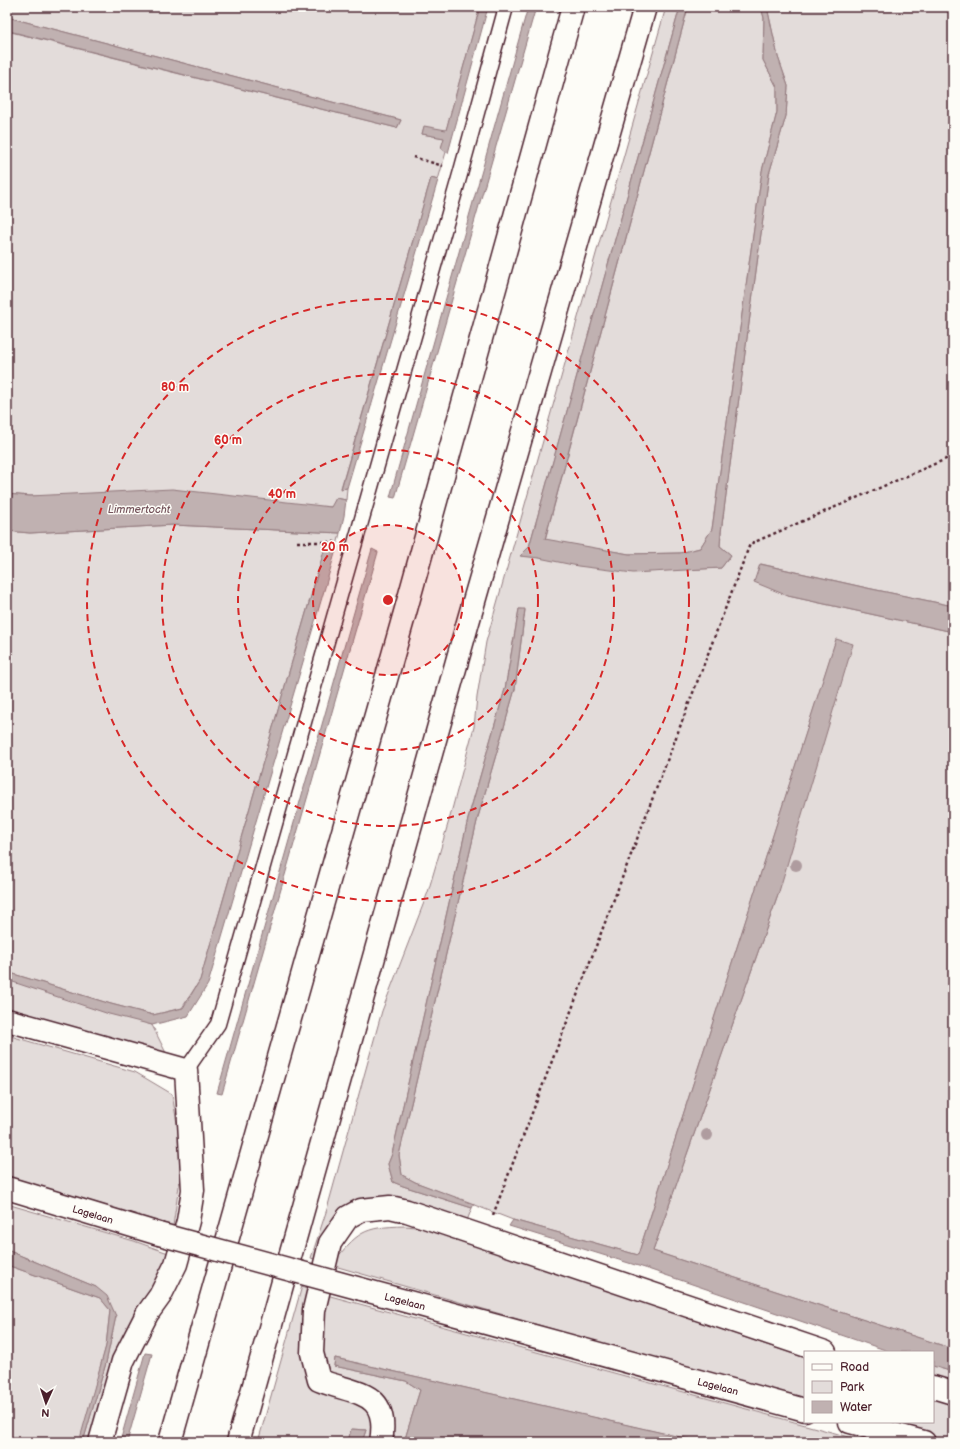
<svg xmlns="http://www.w3.org/2000/svg" width="960" height="1449" font-family="'Balsamiq Sans',sans-serif">
<style>
.green{fill:#e3dcda;stroke:#967e82}
.water{fill:#c0b1b1;stroke:#91777b}
.lines{fill:none;stroke-linecap:round;stroke-linejoin:round}
.service-casing{stroke:#4a1f2b;stroke-width:17}
.minor-casing{stroke:#4a1f2b;stroke-width:25}
.motorway-casing{stroke:#4a1f2b;stroke-width:25}
.path{stroke:#4a1f2b;stroke-width:2.5;stroke-dasharray:3 3;stroke-linecap:butt}
.service{stroke:#fdfcf7;stroke-width:14}
.minor{stroke:#fdfcf7;stroke-width:22}
.motorway{stroke:#fdfcf7;stroke-width:22}
.minor-bridge-casing{stroke:#4a1f2b;stroke-width:25;stroke-linecap:butt}
.minor-bridge{stroke:#fdfcf7;stroke-width:22}
.tree{fill:#af9c9f}
.ring{fill:none;stroke:#d62828;stroke-width:2;stroke-dasharray:7 5}
.labels{text-anchor:middle;stroke-width:3;stroke-linejoin:round;paint-order:stroke}
.street-label{font-size:10px;fill:#4a1f2b;stroke:#fdfcf7}
.water-label{font-size:11px;font-style:italic;fill:#73525a;stroke:#fdfcf7}
.centre{fill:#d62828;stroke:#fdfcf7;stroke-width:2}
.ring-label{font-size:12px;text-anchor:middle;font-weight:bold;fill:#d62828;stroke:#fdfcf7;stroke-width:3;stroke-linejoin:round;paint-order:stroke}
</style>
<rect width="100%" height="100%" fill="#fdfcf7"/>
<filter id="ink" filterUnits="userSpaceOnUse"><feTurbulence type="fractalNoise" baseFrequency=".025" numOctaves="2"/><feDisplacementMap in="SourceGraphic" scale="8" xChannelSelector="R" yChannelSelector="G"/><feConvolveMatrix kernelMatrix="1 2 1 2 8 2 1 2 1" color-interpolation-filters="sRGB"/></filter>
<g filter="url(#ink)">
<g class="green">
<path d="M7,7H480L446,131L424,127L422,134L445,138L441,148L446,152L438,180L431,178L341,488H347L346,500L336,498L332,507L30,496L7,494V31L397,128L401,120L7,17Z"/>
<path d="M666,7H680L529,547L521,556L698,569L721,568L731,555L720,546L721,532L769,174L786,116L788,86L778,57L767,7H953V606L867,588L761,564L788,596L953,632V1349L653,1251L778,895L836,640L638,1255L513,1220L415,1182L402,1175L399,1155L478,817L515,689L525,610L519,609L505,689L469,815L392,1154L388,1164L393,1182L403,1186L472,1208L466,1223L359,1205L320,1261L311,1258L327,1209L382,1011L428,892L450,817L474,727L477,697L486,642Z"/>
<path d="M688,7H761L764,18L763,60L777,87V112L762,171L712,529L700,548L680,553L629,554L545,540Z"/>
<path d="M173,525L340,533L336,550L324,551L200,980L182,1008L153,1015L111,1004L7,972V531L30,533Z"/>
<path d="M7,978L152,1025L167,1055L7,1011Z"/>
<path d="M7,1035L135,1072L172,1094L183,1159L173,1226L7,1176Z"/>
<path d="M7,1204L134,1241L174,1255L95,1442H83L106,1363L116,1316L96,1287L7,1250Z"/>
<path d="M405,1226L426,1228L805,1358V1402L331,1265C358,1232 362,1227 405,1226Z"/>
<path d="M7,1265L100,1298L110,1310L106,1346L80,1442H7Z"/>
<path d="M302,1286L312,1291L868,1442H701L335,1358L334,1366L406,1381L420,1390L404,1442H362L366,1430L351,1429L348,1442H258Z"/>
<path d="M933,1366L953,1372V1387L933,1382Z"/>
<path d="M933,1397L953,1403V1442H942L872,1422H933Z"/>
</g>
<g class="water">
<path d="M480,7H488L448,153L441,148L444,138L422,134L424,126L446,130Z"/>
<path d="M528,7H536L395,498L390,497Z"/>
<path d="M680,7H688L545,539L629,554L680,553L700,548L712,529L762,171L777,112V87L763,60L764,18L761,7H767L778,57L788,86L786,116L769,174L721,532L720,546L731,555L721,568L633,573L578,566L539,558L520,556L529,547Z"/>
<path d="M7,17L401,120L397,128L9,31H7Z"/>
<path d="M431,178L438,180L347,488L341,489Z"/>
<path d="M172,489L331,507L336,498L346,500L344,516L340,533L173,525L30,533L7,531V494L30,496Z"/>
<path d="M372,549L378,552L222,1094L217,1093Z"/>
<path d="M336,550L208,984L188,1016L152,1025L109,1014L7,980V972L111,1004L153,1015L183,1008L200,980L324,551Z"/>
<path d="M760,564L867,588L953,606V632L788,596L754,582Z"/>
<path d="M519,609H525L515,689L478,817L399,1155L402,1175L415,1182L474,1204L472,1208L403,1186L393,1182L388,1164L392,1154L469,815L505,689Z"/>
<path d="M836,639L853,644L778,895L653,1251L953,1349V1372L933,1366V1352H891L645,1268L509,1226L513,1220L638,1255Z"/>
<path d="M7,1250L96,1287L107,1296L116,1316L106,1363L83,1442H79L106,1346L110,1310L100,1298L7,1265Z"/>
<path d="M145,1353L152,1354L127,1442H120Z"/>
<path d="M335,1358L698,1441L701,1442H404L420,1390L406,1381L334,1366Z"/>
<path d="M351,1429L366,1430L362,1442H348Z"/>
</g>
<g class="lines">
<defs>
<path id="service" d="M186,1070L218,1024L461,171L506,7"/>
<g id="minor">
<path d="M7,1020L186,1070L193,1190L188,1221L176,1264L160,1296L147,1314L123,1361L100,1442"/>
<path d="M7,1188L159,1234"/>
<path d="M361,1289L805,1410"/>
<path d="M933,1387L953,1393"/>
<path d="M850,1422L924,1442"/>
<path d="M381,1442C390,1389 355,1395 319,1380L312,1353L314,1310L330,1243L348,1217L361,1210L390,1207L407,1211L825,1352"/>
</g>
<g id="motorway">
<path d="M170,1442L406,609L573,7"/>
<path d="M238,1442L468,622L645,7"/>
</g>
</defs>
<use href="#service" class="service-casing"/>
<use href="#minor" class="minor-casing"/>
<use href="#motorway" class="motorway-casing"/>
<g class="path">
<path d="M413,157L443,166"/>
<path d="M297,542H335"/>
<path d="M493,1215L750,544L953,456"/>
</g>
<use href="#service" class="service"/>
<use href="#minor" class="minor"/>
<use href="#motorway" class="motorway"/>
<defs>
<path id="minor-bridge" d="M159,1234L361,1289"/>
</defs>
<use href="#minor-bridge" class="minor-bridge-casing"/>
<use href="#minor-bridge" class="minor-bridge"/>
</g>
<g class="tree">
<circle cx="796" cy="865" r="6"/>
<circle cx="707" cy="1135" r="6"/>
</g>
</g>
<circle cx="388" cy="600" r="75" fill="#d62828" fill-opacity=".12"/>
<g class="ring">
<circle cx="388" cy="600" r="75"/>
<circle cx="388" cy="600" r="150"/>
<circle cx="388" cy="600" r="226"/>
<circle cx="388" cy="600" r="301"/>
</g>
<g class="labels">
<g class="street-label">
<text transform="translate(93 1214) rotate(17)" y="4">Lagelaan</text>
<text transform="translate(405 1301) rotate(15)" y="4">Lagelaan</text>
<text transform="translate(718 1386) rotate(15)" y="4">Lagelaan</text>
</g>
<g class="water-label">
<text x="139" y="513">Limmertocht</text>
</g>
</g>
<circle cx="388" cy="600" r="6" class="centre"/>
<g class="ring-label">
<text x="175" y="391">80 m</text>
<text x="228" y="444">60 m</text>
<text x="282" y="498">40 m</text>
<text x="335" y="551">20 m</text>
</g>
<rect width="960" height="1449" fill="none" stroke="#fdfcf7" stroke-width="24"/>
<rect x="12" y="12" width="936" height="1425" fill="none" stroke="#4a1f2b" stroke-width="1.5" filter="url(#ink)"/>
<rect x="804" y="1351" width="130" height="72" fill="#fdfcf7" stroke="#b5a4a5"/>
<rect x="812" y="1364" width="20" height="6" fill="#fdfcf7" stroke="#b5a4a5"/>
<text x="840" y="1371" font-size="12" fill="#4a1f2b">Road</text>
<rect x="812" y="1381" width="20" height="12" fill="#e3dcda" stroke="#b5a4a5"/>
<text x="840" y="1391" font-size="12" fill="#4a1f2b">Park</text>
<rect x="812" y="1401" width="20" height="12" fill="#c0b1b1" stroke="#b5a4a5"/>
<text x="840" y="1411" font-size="12" fill="#4a1f2b">Water</text>
<g transform="translate(46 1403) rotate(183)" stroke="#fdfcf7" stroke-width="3" paint-order="stroke">
<path d="M0-3L7 15L0 10L-7 15Z" fill="#4a1f2b"/>
<text y="-6" font-size="11" font-weight="bold" text-anchor="middle" fill="#4a1f2b">N</text>
</g>
</svg>
